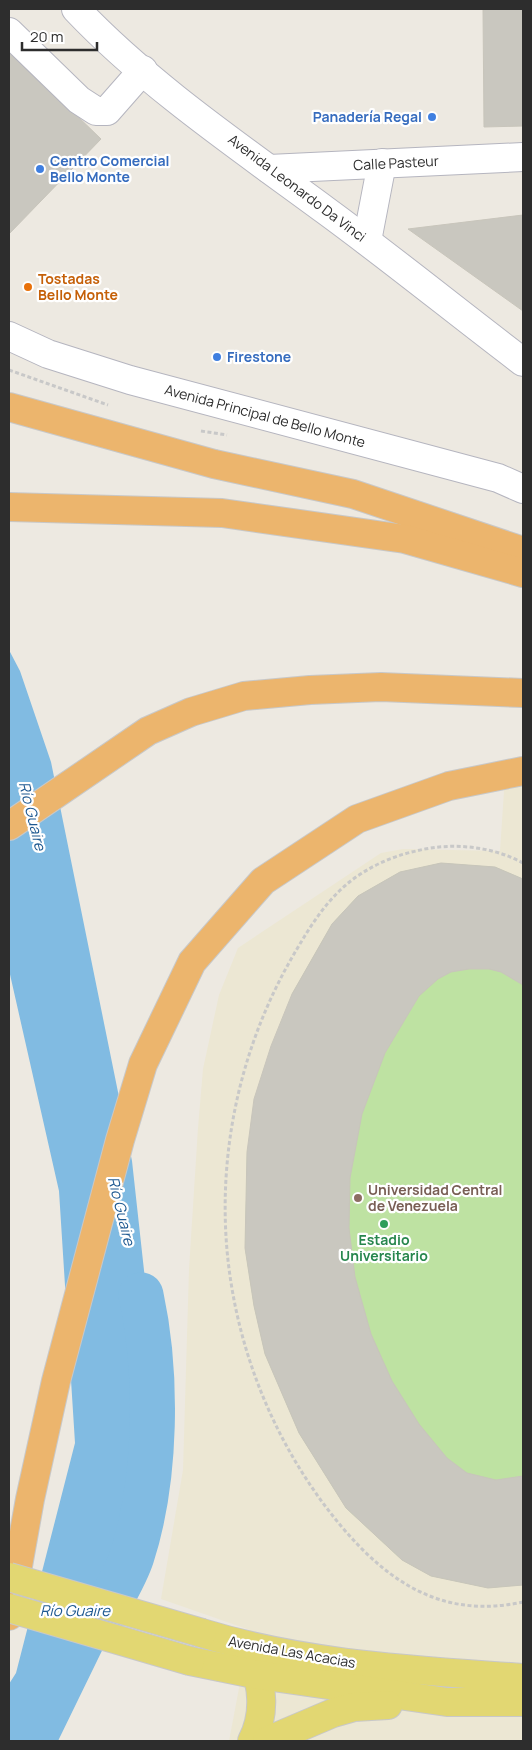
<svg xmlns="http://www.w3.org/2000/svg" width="532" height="1750" font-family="Manrope,sans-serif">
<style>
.education{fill:#ece7d3}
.pitch{fill:#bee2a2}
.water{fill:#81bbe2}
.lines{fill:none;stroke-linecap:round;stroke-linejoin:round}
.river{stroke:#81bbe2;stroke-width:45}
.building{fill:#c9c7bf;stroke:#c8c5bb}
.minor-casing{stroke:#b5b5bf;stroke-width:30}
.major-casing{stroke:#c8c8c8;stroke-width:30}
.highway-casing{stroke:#c8c8c8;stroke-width:30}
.path{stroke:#c8c8c8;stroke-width:3;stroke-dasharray:4 2.5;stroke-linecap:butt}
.minor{stroke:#fff;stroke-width:28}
.major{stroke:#e2d772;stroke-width:28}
.highway{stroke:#ecb56d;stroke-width:28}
.major-bridge-casing{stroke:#c8c8c8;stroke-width:30;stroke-linecap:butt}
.major-bridge{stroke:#e2d772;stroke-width:28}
.shop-dot{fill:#3f7fe0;stroke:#fff;stroke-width:2}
.food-dot{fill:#e8710a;stroke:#fff;stroke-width:2}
.education-dot{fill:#8d6e63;stroke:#fff;stroke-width:2}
.leisure-dot{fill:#2e9e5b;stroke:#fff;stroke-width:2}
.labels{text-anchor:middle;stroke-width:4.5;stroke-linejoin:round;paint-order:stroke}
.shop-label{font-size:14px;font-weight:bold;fill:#366cbe;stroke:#fff;text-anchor:start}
.street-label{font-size:14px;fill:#2d2d2d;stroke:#fff}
.food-label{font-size:14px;font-weight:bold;fill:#c56008;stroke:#fff;text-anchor:start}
.education-label{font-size:14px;font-weight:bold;fill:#785e54;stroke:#fff;text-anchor:start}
.leisure-label{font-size:14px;font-weight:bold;fill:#27864d;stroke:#fff}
.water-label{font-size:15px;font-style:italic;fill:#1e5991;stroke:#fff}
</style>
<rect width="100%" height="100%" fill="#ede9e1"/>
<path class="education" d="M505,776L523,780V1741H229L250,1630L161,1599L183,1470L189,1269L198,1128L203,1069L219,995L238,948L381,853L403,849L500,851Z"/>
<path class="pitch" d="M441,863L495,867L523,879V1585L488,1588L431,1576L402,1560L346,1508L299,1433L265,1354L254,1306L245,1248L247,1152L292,994L332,924L358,896L400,872Z"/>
<path class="water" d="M9,650L20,671L51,762L132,1161L152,1343L143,1496L115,1624L58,1741H9V1684L16,1673L75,1443L59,1191L9,970Z"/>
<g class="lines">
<path class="river" d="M100,1620C110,1600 125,1578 132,1556C157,1478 158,1374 141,1295"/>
</g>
<g class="building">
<path d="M483,9H523V126L484,127Z"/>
<path d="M9,50L101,139L9,234Z"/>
<path d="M523,215V311L408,229Z"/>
<path d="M441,863L495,867L523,879V985L501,972L489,969H469L451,972L438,979L419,996L385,1053L362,1114L350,1178L349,1228L355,1277L371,1334L392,1381L419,1424L447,1458L467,1473L496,1480L523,1476V1585L488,1588L431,1576L402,1560L346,1508L299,1433L265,1354L254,1306L245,1248L247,1152L254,1099L271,1046L292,994L332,924L358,896L400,872Z"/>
</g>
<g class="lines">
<defs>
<g id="minor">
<path d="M76,9C148,85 241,148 325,210C392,259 457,312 523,362"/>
<path d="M9,32L79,100L96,111H107L143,70"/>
<path d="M269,169L523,157"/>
<path d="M367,241L382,163"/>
<path d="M9,336L48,354L130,380L498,478L523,489"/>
</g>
<g id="major">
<path d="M202,1633C306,1665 415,1670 523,1678"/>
<path d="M251,1660C264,1685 265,1716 252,1741"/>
<path d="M190,1661L259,1675L447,1702H523"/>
<path d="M267,1741L333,1713L354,1707L388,1705"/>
</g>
<g id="highway">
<path d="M9,407L214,464L353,494L523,551"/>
<path d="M9,507L222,513L405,539L523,573"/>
<path d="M9,826L148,731L191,712L244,696L310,690L381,687L523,693"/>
<path d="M9,1616L30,1499L56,1381L120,1140L143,1064L192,962L263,881L357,819L449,786L523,771"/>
</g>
</defs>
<use href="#minor" class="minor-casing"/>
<use href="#major" class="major-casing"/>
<use href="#highway" class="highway-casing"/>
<g class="path">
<path d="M9,370L108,405"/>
<path d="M201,431L227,435"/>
<path d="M523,863C492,846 451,842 416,851C394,856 375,864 356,877C328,897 311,925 294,954C242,1043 218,1147 227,1250C236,1351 276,1448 341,1526C390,1584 444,1619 523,1602"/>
</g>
<use href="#minor" class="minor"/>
<use href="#major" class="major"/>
<use href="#highway" class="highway"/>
<defs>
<g id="major-bridge">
<path d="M9,1577L202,1633"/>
<path d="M9,1608L190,1661"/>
</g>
</defs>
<use href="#major-bridge" class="major-bridge-casing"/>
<use href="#major-bridge" class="major-bridge"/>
</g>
<g class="shop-dot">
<circle cx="432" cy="117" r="5"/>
<circle cx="40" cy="169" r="5"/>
<circle cx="217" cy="357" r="5"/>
</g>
<circle class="food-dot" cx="28" cy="287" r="5"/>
<circle class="education-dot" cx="358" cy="1198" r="5"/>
<circle class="leisure-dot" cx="384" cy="1224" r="5"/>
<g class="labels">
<g class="shop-label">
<text x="422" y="122" text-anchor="end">Panadería Regal</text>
<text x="50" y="166">Centro Comercial<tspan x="50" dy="16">Bello Monte</tspan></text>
<text x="227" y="362">Firestone</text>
</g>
<g class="street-label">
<text transform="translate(396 163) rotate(-3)" y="5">Calle Pasteur</text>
<text transform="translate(297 188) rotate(37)" y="5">Avenida Leonardo Da Vinci</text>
<text transform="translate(265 416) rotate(15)" y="5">Avenida Principal de Bello Monte</text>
<text transform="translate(292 1652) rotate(10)" y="5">Avenida Las Acacias</text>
</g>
<g class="food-label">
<text x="38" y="284">Tostadas<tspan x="38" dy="16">Bello Monte</tspan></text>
</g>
<g class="education-label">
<text x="368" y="1195">Universidad Central<tspan x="368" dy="16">de Venezuela</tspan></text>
</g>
<g class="leisure-label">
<text x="384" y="1245">Estadio<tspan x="384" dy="16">Universitario</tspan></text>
</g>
<g class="water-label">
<text transform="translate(32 816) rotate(76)" y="5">Río Guaire</text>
<text transform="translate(121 1211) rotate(76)" y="5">Río Guaire</text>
<text x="75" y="1616">Río Guaire</text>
</g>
</g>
<rect width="532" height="1750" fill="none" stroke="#2d2d2d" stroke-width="20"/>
<path d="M22 42v8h75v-8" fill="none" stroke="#2d2d2d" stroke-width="2.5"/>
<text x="30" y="42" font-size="15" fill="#2d2d2d" stroke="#ffffff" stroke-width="4" paint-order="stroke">20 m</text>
</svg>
